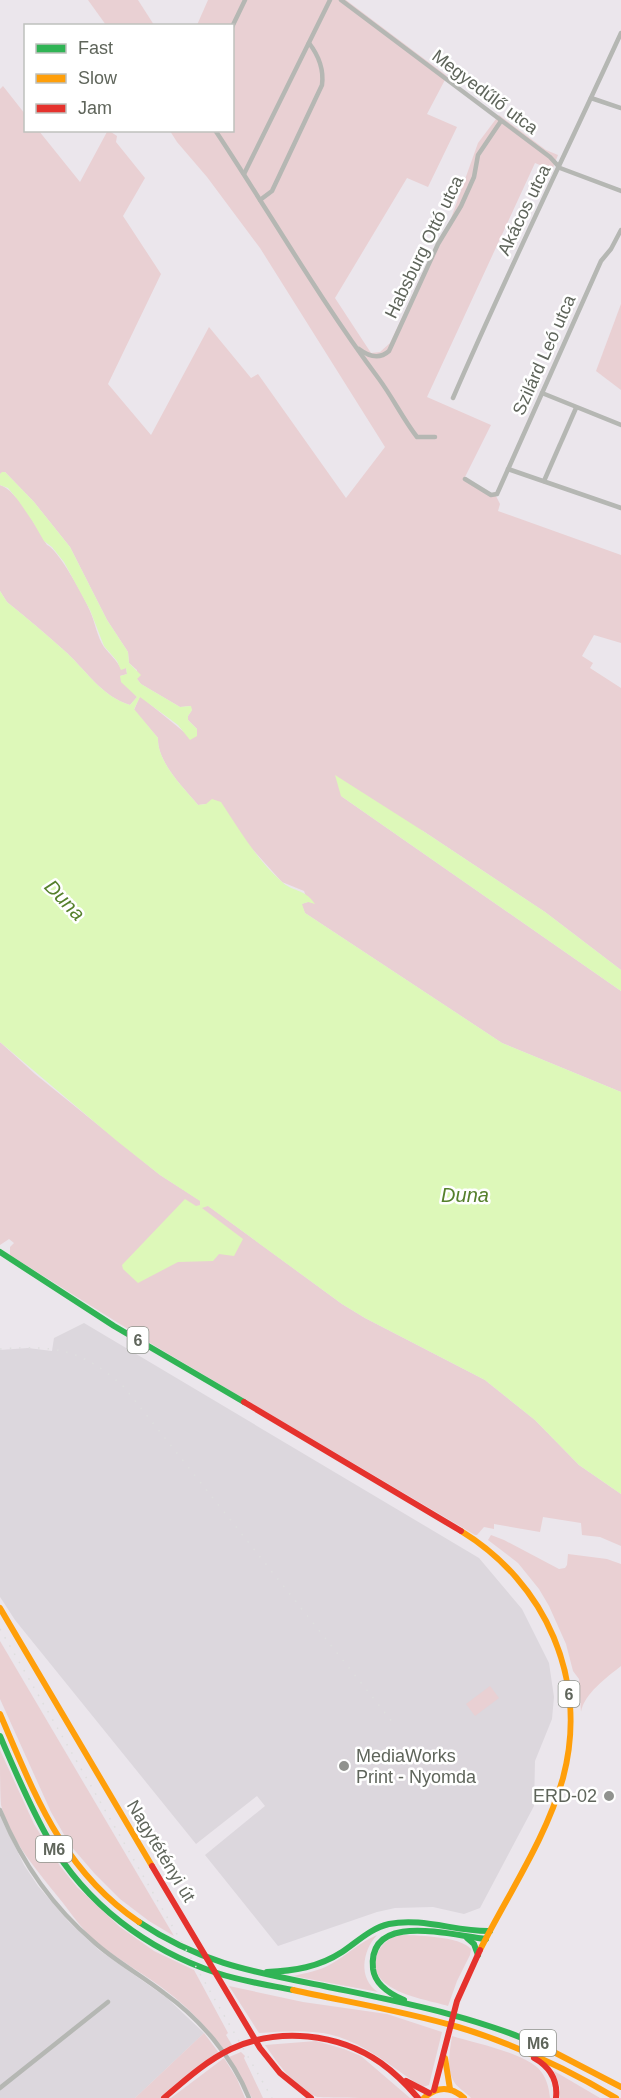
<svg xmlns="http://www.w3.org/2000/svg" width="621" height="2098" font-family="Helvetica,sans-serif">
<style>
.industrial{fill:#dcd7dd}
.green{fill:#e9d0d3}
.water{fill:#ddf8b9}
.lines{fill:none;stroke-linecap:round;stroke-linejoin:round}
.street{stroke:#b5b7b3;stroke-width:4.5}
.fast{stroke:#30b455;stroke-width:6}
.slow{stroke:#ff9f0a;stroke-width:6}
.jam{stroke:#e5322d;stroke-width:6}
.rail{stroke:#dedede;stroke-width:1.5;stroke-dasharray:1.5 8;stroke-linecap:butt}
.poi-dot{fill:#90928e;stroke:#fff;stroke-width:2}
.labels{text-anchor:middle;stroke-width:5;stroke-linejoin:round;paint-order:stroke}
.shield{fill:#fff;stroke:#8f938c;stroke-width:1.5}
.shield-label{font-size:16px;font-weight:bold;fill:#5f655b}
.street-label{font-size:18px;fill:#5f655b;stroke:#fff}
.poi-label{font-size:18px;fill:#5f655b;stroke:#fff;text-anchor:start}
.water-label{font-size:20px;font-style:italic;fill:#55802c;stroke:#fff}
</style>
<rect width="100%" height="100%" fill="#ebe6ec"/>
<g class="industrial">
<path d="M84,1323L479,1558L522,1609L549,1663L554,1697L552,1719L535,1761L534,1806L480,1908L464,1914L433,1907L395,1908L377,1912L278,1946L205,1855L265,1806L257,1796L196,1844L15,1620L2,1600L0,1597V1350L28,1348L52,1351L54,1338Z"/>
<path d="M0,1816L24,1865L38,1886L69,1922L99,1950L167,1998L204,2033L135,2098H0Z"/>
</g>
<g class="green">
<path d="M88,0H138L154,25H106Z"/>
<path d="M208,0H346L447,76L427,114L457,127L428,187L407,178L335,298L371,353L380,352L390,343L433,251L449,224L478,143L499,115L546,150L558,155L552,170L535,163L427,397L491,425L464,479L496,496L500,504L498,511L621,555V643L594,635L582,656L593,663L590,668L621,688V970L545,912L423,831L341,796L621,991V1092L502,1043L305,913L301,904L308,902L304,891L282,882L255,852L206,804L198,805C183,787 157,762 158,738L134,710L140,696L184,732L197,729L188,720V716L192,710L190,706L180,707L141,684L137,679V670L129,663L128,652L107,620L70,547L34,502L5,472L0,474V89L3,86L25,114L26,130L39,131L80,182L108,130L117,136L116,142L145,178L123,216L161,274L108,384L151,435L209,327L251,378L258,374L346,498L385,447L260,248L207,177L177,142L170,131L232,130V26L197,25Z"/>
<path d="M621,304V390L596,371Z"/>
<path d="M0,485C18,491 37,529 47,545C58,549 85,598 90,611C95,622 97,637 104,647C110,655 117,660 121,669L126,668L127,674L120,676L137,697L130,705C103,697 87,672 67,653C47,635 27,618 7,602L0,591Z"/>
<path d="M0,1042L35,1074L160,1175L207,1205L342,1304L365,1318L485,1380L535,1420L579,1465L621,1494V1546L600,1537L582,1535L581,1523L543,1517L540,1532L494,1524V1529L484,1527L477,1535H475L155,1346L13,1257L10,1255V1247L14,1243L9,1239L0,1245Z"/>
<path d="M491,1535L504,1540L559,1569L565,1568L567,1565L568,1554L607,1559L621,1564V1666C607,1677 584,1694 581,1712L579,1679L573,1671L566,1644L549,1606L539,1589L518,1563L488,1540Z"/>
<path d="M0,1641L174,1936L149,1921L120,1899L95,1874L70,1845L51,1812L0,1699Z"/>
<path d="M490,1686L499,1698L475,1716L466,1704Z"/>
<path d="M0,1750L34,1824L60,1866L77,1887L120,1927L154,1951L194,1970L228,2033L226,2035L232,2045L224,2049C207,2028 190,2009 169,1993C145,1974 118,1960 94,1940C80,1927 71,1913 59,1898C36,1869 11,1841 1,1805C0,1791 0,1765 0,1750Z"/>
<path d="M377,1935C362,1951 358,1979 378,1992L293,1976C306,1973 319,1971 331,1964C347,1955 360,1942 377,1935Z"/>
<path d="M397,1935C413,1935 461,1936 471,1949L470,1955L457,1981L448,2006C426,1999 369,1992 376,1959C378,1947 386,1940 397,1935Z"/>
<path d="M229,1986L303,2002L387,2014L442,2032L429,2085L423,2087C398,2072 375,2051 347,2040C319,2028 289,2031 259,2033Z"/>
<path d="M204,2033L219,2053L161,2098H135Z"/>
<path d="M452,2036C475,2043 520,2052 538,2068C546,2076 549,2087 550,2098H471C466,2092 456,2087 453,2080C446,2067 450,2050 452,2036Z"/>
<path d="M316,2041L344,2049L361,2056L410,2098C393,2098 328,2098 317,2097C294,2087 279,2065 265,2045Z"/>
<path d="M241,2052L245,2056L244,2058L263,2098H252L229,2057Z"/>
<path d="M224,2058L237,2079L245,2098H171Z"/>
<path d="M554,2071L600,2098H560V2087Z"/>
</g>
<g class="water">
<path d="M2,472H5L34,502L70,547L107,620L128,652L129,663L141,675L137,679L141,684L180,707L191,706L192,710L188,716V720L197,729V736L190,740L178,725L140,697L134,709L158,738C157,762 183,787 198,805L206,804L212,799L221,802C239,829 256,859 281,881C293,893 303,887 315,904L308,902L302,904L305,913L502,1043L621,1092V1494L579,1465L535,1420L485,1380L365,1318L342,1304L208,1206L202,1208L243,1239L234,1256L219,1254L213,1261L178,1262L138,1283L123,1269L122,1265L185,1199L196,1206L200,1205V1201L160,1175L117,1141L0,1042V591L7,602C27,618 47,635 67,653C87,672 103,697 130,705L137,697L121,682L120,676L127,674L126,668L121,670L117,661L104,646L90,610L64,562L52,547L44,541L33,522L18,500L8,488L0,485V474Z"/>
<path d="M335,775L423,831L545,912L621,970V991L341,796Z"/>
</g>
<g class="lines">
<g class="street">
<path d="M341,0L550,157L560,168L621,191"/>
<path d="M232,27L245,0"/>
<path d="M591,98L621,108"/>
<path d="M215,130C270,213 320,300 379,379C393,398 403,419 417,437H435"/>
<path d="M244,174L330,0"/>
<path d="M260,200L272,191L322,85C324,70 319,56 309,43"/>
<path d="M359,349C368,356 379,360 389,351L438,244L461,206L474,177L478,155L501,121"/>
<path d="M542,393L621,425"/>
<path d="M453,398C506,275 565,155 621,33"/>
<path d="M508,469L621,508"/>
<path d="M465,479L491,495L497,494L601,261L611,249L621,230"/>
<path d="M544,481L576,408"/>
<path d="M0,1810C21,1861 52,1906 94,1942C115,1961 141,1975 164,1993C200,2019 232,2056 249,2098"/>
<path d="M0,2088L108,2002"/>
</g>
<g class="fast">
<path d="M0,1252L114,1326L244,1402"/>
<path d="M0,1736C15,1771 30,1807 49,1840C86,1904 147,1950 217,1973C241,1981 268,1985 293,1990"/>
<path d="M139,1922C200,1963 253,1972 324,1986C400,2002 477,2016 548,2049"/>
<path d="M467,1938L474,1944L478,1955"/>
<path d="M267,1972C294,1971 319,1967 342,1952C357,1942 371,1928 389,1924C422,1917 457,1932 490,1931"/>
<path d="M404,2000C390,1994 375,1985 373,1969C367,1910 453,1936 486,1939"/>
</g>
<g class="slow">
<path d="M461,1531C546,1583 589,1680 563,1778C546,1839 508,1894 480,1950"/>
<path d="M0,1608L152,1866"/>
<path d="M0,1714C35,1795 62,1870 139,1922"/>
<path d="M293,1990C348,2002 404,2011 458,2027C514,2044 566,2068 616,2098"/>
<path d="M548,2049L621,2087"/>
<path d="M445,2058L450,2089"/>
<path d="M424,2098C437,2086 451,2086 464,2098"/>
</g>
<g class="jam">
<path d="M244,1402L461,1531"/>
<path d="M152,1866L260,2048L280,2073L311,2098"/>
<path d="M534,2058C550,2067 558,2080 556,2098"/>
<path d="M406,2081L429,2093"/>
<path d="M434,2090L457,2001L480,1950"/>
<path d="M164,2098C185,2080 206,2061 231,2049C279,2027 338,2033 381,2063C395,2073 407,2085 418,2098"/>
</g>
<g class="rail">
<path d="M0,1349C55,1345 82,1349 124,1387L394,1724"/>
<path d="M0,1629L272,2098"/>
</g>
</g>
<g class="poi-dot">
<circle cx="344" cy="1766" r="6"/>
<circle cx="609" cy="1796" r="6"/>
</g>
<g class="labels">
<g class="shield">
<rect x="127.5" y="1327" width="21" height="26" rx="4.5"/>
<rect x="558.5" y="1681" width="21" height="26" rx="4.5"/>
<rect x="36" y="1836" width="36" height="26" rx="4.5"/>
<rect x="520" y="2030" width="36" height="26" rx="4.5"/>
</g>
<g class="shield-label">
<text x="138" y="1346">6</text>
<text x="569" y="1700">6</text>
<text x="54" y="1855">M6</text>
<text x="538" y="2049">M6</text>
</g>
<g class="street-label">
<text transform="translate(485 92) rotate(37)" y="6">Megyedűlő utca</text>
<text transform="translate(524 210) rotate(-64)" y="6">Akácos utca</text>
<text transform="translate(424 247) rotate(-64)" y="6">Habsburg Ottó utca</text>
<text transform="translate(544 355) rotate(-66)" y="6">Szilárd Leó utca</text>
<text transform="translate(161 1851) rotate(59)" y="6">Nagytétényi út</text>
</g>
<g class="poi-label">
<text x="356" y="1762">MediaWorks<tspan x="356" dy="21">Print - Nyomda</tspan></text>
<text x="597" y="1802" text-anchor="end">ERD-02</text>
</g>
<g class="water-label">
<text transform="translate(65 900) rotate(46)" y="7">Duna</text>
<text x="465" y="1202">Duna</text>
</g>
</g>
<rect x="24" y="24" width="210" height="108" fill="#ffffff" stroke="#bfc1bd" stroke-width="1.5"/>
<rect x="36" y="44" width="30" height="9" fill="#30b455" stroke="#bfc1bd" stroke-width="1.5"/>
<text x="78" y="54" font-size="18" fill="#5f655b">Fast</text>
<rect x="36" y="74" width="30" height="9" fill="#ff9f0a" stroke="#bfc1bd" stroke-width="1.5"/>
<text x="78" y="84" font-size="18" fill="#5f655b">Slow</text>
<rect x="36" y="104" width="30" height="9" fill="#e5322d" stroke="#bfc1bd" stroke-width="1.5"/>
<text x="78" y="114" font-size="18" fill="#5f655b">Jam</text>
</svg>
